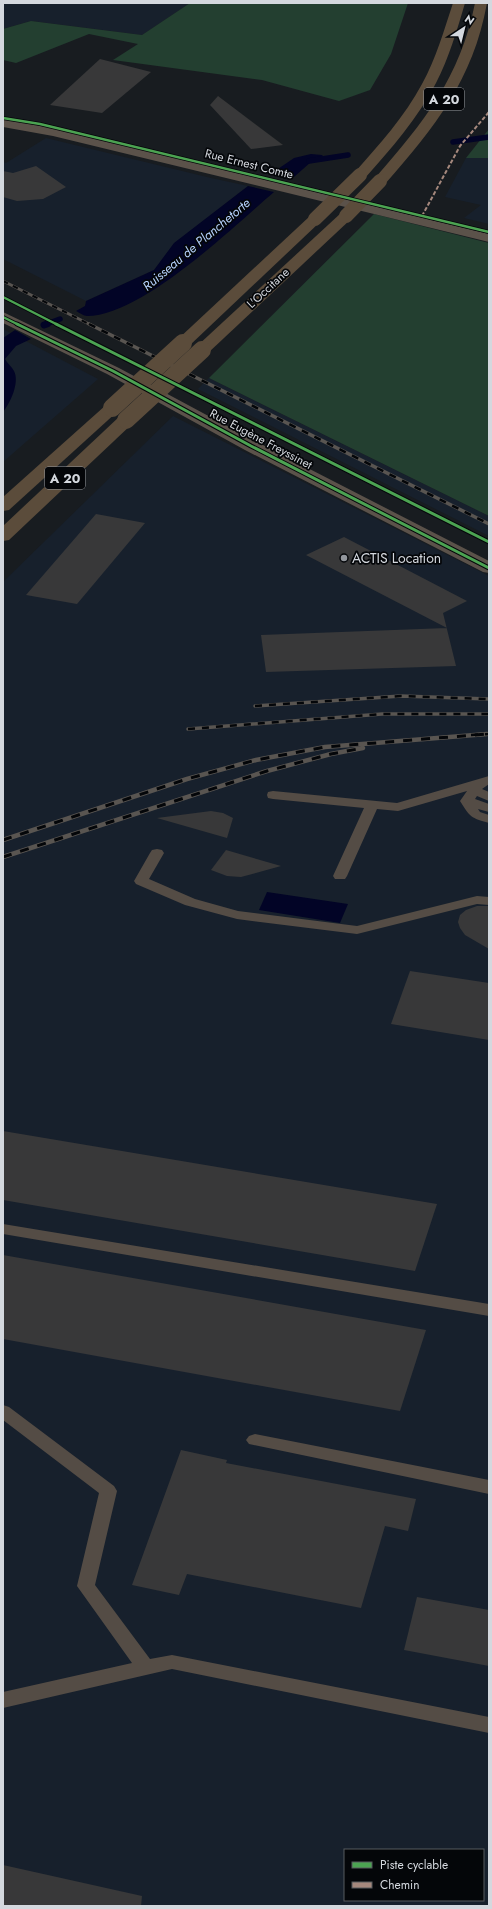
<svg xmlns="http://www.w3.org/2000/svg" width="492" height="1909" font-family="Jost,sans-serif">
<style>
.built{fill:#17202c;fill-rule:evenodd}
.green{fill:#233f30}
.water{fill:#020426}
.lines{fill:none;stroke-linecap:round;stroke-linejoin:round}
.stream-far1{stroke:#020426;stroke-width:5.5}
.stream{stroke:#020426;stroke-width:7}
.building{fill:#383839}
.lane{fill:#544c45;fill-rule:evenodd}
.secondary{fill:#5b524a;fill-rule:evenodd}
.highway{fill:#5b4c3b;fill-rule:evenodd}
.rail-far2-casing{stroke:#595551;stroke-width:3}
.rail-far1-casing{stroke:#595551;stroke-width:3.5}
.rail-casing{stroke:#595551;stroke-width:4.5}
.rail-far2{stroke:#040609;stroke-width:2;stroke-dasharray:5.5;stroke-linecap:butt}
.rail-far1{stroke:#040609;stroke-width:2.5;stroke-dasharray:7;stroke-linecap:butt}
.rail{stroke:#040609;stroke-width:3;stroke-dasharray:9;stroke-linecap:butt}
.highway-bridge-far1{stroke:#5b4c3b;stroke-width:14}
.highway-bridge{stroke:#5b4c3b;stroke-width:18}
.quiet{stroke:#a5887d;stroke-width:2;stroke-dasharray:4 2;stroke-linecap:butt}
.cycleway-far1-casing{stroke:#040609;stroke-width:4}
.cycleway-casing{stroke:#040609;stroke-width:5}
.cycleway-far1{stroke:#4ca352;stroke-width:2.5}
.cycleway{stroke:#4ca352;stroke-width:3}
.poi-dot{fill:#92969c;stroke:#040609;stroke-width:1.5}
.labels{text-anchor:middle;stroke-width:3.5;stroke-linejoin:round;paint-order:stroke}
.far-street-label{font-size:12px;fill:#d4d8de;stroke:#040609}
.shield{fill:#040609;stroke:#96999e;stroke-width:1}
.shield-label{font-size:13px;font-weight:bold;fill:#d4d8de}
.far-water-label{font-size:13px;font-style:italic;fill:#b5d1fc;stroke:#040609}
.poi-label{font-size:14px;fill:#d4d8de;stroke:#040609;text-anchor:start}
</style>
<rect width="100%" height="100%" fill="#181c20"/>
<g class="built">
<path d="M3,3H190L142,35L31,21L3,29Z"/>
<path d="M46,138L211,178L248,186L175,243L154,270L86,301L3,259V162L6,163Z"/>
<path d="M466,158H489V224L464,218L481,205L445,197Z"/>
<path d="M3,329L98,379L3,462Z"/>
<path d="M209,378L489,516V536L198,389Z"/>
<path d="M173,416L489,576V1906H3V582ZM345,1850H483V1900H345Z"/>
</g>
<g class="green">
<path d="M190,3H408L391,54L370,90L339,101L262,80L113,60L138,44L89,34L16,63L3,60V29L31,21L142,35Z"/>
<path d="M489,129V158H466Z"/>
<path d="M374,214L489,243V516L209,378Z"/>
</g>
<g class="water">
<path d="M311,154L322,155L323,156L311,162L294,177L272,173L294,158Z"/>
<path d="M248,186L274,192C233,227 142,316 87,316C84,316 80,313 76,311L85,306L86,301L154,270L174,243Z"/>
<path d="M15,330L31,339L16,346L5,359C7,363 12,367 14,371C20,383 10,403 3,412V338Z"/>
<path d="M267,892L348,904L340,923L259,910Z"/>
</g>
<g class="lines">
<g class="stream-far1">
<path d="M453,142L489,137"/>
<path d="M309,161L348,155"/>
<path d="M44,325L60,319"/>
</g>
<path class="stream" d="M44,325L47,324"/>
</g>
<g class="building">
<path d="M100,59L151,72L102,113L50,105Z"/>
<path d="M218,96L283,145L251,149L210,105Z"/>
<path d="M36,166L66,187L43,199L17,201L3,197V171L13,173Z"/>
<path d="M96,514L145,523L77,604L26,595Z"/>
<path d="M344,537L467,601L443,613L456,666L266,672L261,635L447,628L306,555Z"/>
<path d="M211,811L223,813L233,818L227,838L157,818Z"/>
<path d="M226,850L281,866L241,877L227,876L211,870Z"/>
<path d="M477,906H489V949L465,935L460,928L458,922L460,915L466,910Z"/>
<path d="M410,971L489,983V1040L391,1024Z"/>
<path d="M3,1131L437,1204L415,1271L3,1200Z"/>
<path d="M3,1255L426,1330L400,1411L3,1339Z"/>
<path d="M181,1450L227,1460L226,1463L416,1499L408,1531L385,1526L361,1608L187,1574L179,1595L132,1585Z"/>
<path d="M417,1597L489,1610V1666L404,1650Z"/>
<path d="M3,1865L142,1896L141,1906H3Z"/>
</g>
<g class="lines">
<g class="lane">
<path d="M489,776V784L482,789L489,792V801L477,796L475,799L489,804V812L478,809L480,812L489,815V823C471,818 470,817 460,801L467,791L398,811L377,809L347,876L345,879H335L333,876L364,808L273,799L268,798L267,795L268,792L273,791L397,803Z"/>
<path d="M157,849L162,850L164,853L149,879L195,899L238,911L357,926L477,896L489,897V905L477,904L357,934L237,919L185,905L136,884L134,881L150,853L152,850Z"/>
<path d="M3,1224L489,1304V1316L3,1234Z"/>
<path d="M3,1405L9,1407L114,1486L117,1491L95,1585L150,1659L172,1655L489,1717V1733L172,1669L3,1708V1692L132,1663L77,1586L99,1493L3,1420Z"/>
<path d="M255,1434L489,1480V1494L249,1444L246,1440L249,1436Z"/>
</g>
<g class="secondary">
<path d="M3,119L53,128L489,234V242L53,136L3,127Z"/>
<path d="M3,312L119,368L257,442L489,561V573L483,572L245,450L107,374L3,323Z"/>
</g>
<g class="highway">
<path d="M453,3H465C457,30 449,58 436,83C418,118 391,149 365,178H355L353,175L355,172C379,145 405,116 422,84C436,59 444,30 453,3Z"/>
<path d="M475,3H487C473,80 435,127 385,184H375L373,181L375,178C424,122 460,78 475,3Z"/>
<path d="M346,212L351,213L353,216L351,219L208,353L202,355L196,353L194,350L196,347L341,213Z"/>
<path d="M315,215L320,216L322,219L320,222L189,346L183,348L177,346L175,343L177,340L310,216Z"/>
<path d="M112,403L118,405L120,408L118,411L9,510L3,511V497L106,405Z"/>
<path d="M126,415L132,416L134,420L132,424L9,540L3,541V526L120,416Z"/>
</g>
<defs>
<path id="rail-far2" d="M3,281L91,325"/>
<g id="rail-far1">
<path d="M89,324L489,524"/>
<path d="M255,706L401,696L489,699"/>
<path d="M188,729L382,714H489"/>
<path d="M471,735L489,734"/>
</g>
<g id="rail">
<path d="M3,840L187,779L256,760L325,747L487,734"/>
<path d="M3,857L267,771L331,754L363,748"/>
</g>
</defs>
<use href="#rail-far2" class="rail-far2-casing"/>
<use href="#rail-far1" class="rail-far1-casing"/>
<use href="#rail" class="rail-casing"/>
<use href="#rail-far2" class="rail-far2"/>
<use href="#rail-far1" class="rail-far1"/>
<use href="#rail" class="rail"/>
<g class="highway-bridge-far1">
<path d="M346,216L380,181"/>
<path d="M315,219L360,175"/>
</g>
<g class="highway-bridge">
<path d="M112,408L183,343"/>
<path d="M126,420L202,350"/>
</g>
<path class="quiet" d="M422,216L460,146L489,112"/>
<defs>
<g id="cycleway-far1">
<path d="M3,118L40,124L489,232"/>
<path d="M3,297L58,325"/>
<path d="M3,317L19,325"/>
</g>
<g id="cycleway">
<path d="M17,324L113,371L251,446L489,568"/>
<path d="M56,324L489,542"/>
</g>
</defs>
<use href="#cycleway-far1" class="cycleway-far1-casing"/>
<use href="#cycleway" class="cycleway-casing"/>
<use href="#cycleway-far1" class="cycleway-far1"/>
<use href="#cycleway" class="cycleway"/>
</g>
<circle class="poi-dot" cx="344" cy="558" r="4"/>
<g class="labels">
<g class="far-street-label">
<text transform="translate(249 164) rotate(14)" y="4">Rue Ernest Comte</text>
<text transform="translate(268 288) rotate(-43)" y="4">L'Occitane</text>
<text transform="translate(261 439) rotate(28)" y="4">Rue Eugène Freyssinet</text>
</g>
<g class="shield">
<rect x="424" y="88" width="40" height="22" rx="3"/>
<rect x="45" y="467" width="40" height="22" rx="3"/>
</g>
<g class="shield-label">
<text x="444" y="104">A 20</text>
<text x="65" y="483">A 20</text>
</g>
<g class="far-water-label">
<text transform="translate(196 244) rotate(-40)" y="5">Ruisseau de Planchetorte</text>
</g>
<g class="poi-label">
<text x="352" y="563">ACTIS Location</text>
</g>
</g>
<rect width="492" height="1909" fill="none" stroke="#d4d8de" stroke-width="8"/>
<rect x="344" y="1849" width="140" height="52" fill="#040609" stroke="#575a5e"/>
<rect x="352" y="1862" width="20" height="6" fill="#4ca352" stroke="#575a5e"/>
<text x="380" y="1869" font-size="12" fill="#d4d8de">Piste cyclable</text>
<rect x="352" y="1882" width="20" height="6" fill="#a5887d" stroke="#575a5e"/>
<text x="380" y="1889" font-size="12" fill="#d4d8de">Chemin</text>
<g transform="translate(464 28) rotate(35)" stroke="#040609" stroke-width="3" paint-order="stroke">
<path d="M0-3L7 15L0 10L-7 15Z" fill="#d4d8de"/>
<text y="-6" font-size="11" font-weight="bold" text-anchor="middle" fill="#d4d8de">N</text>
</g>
</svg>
